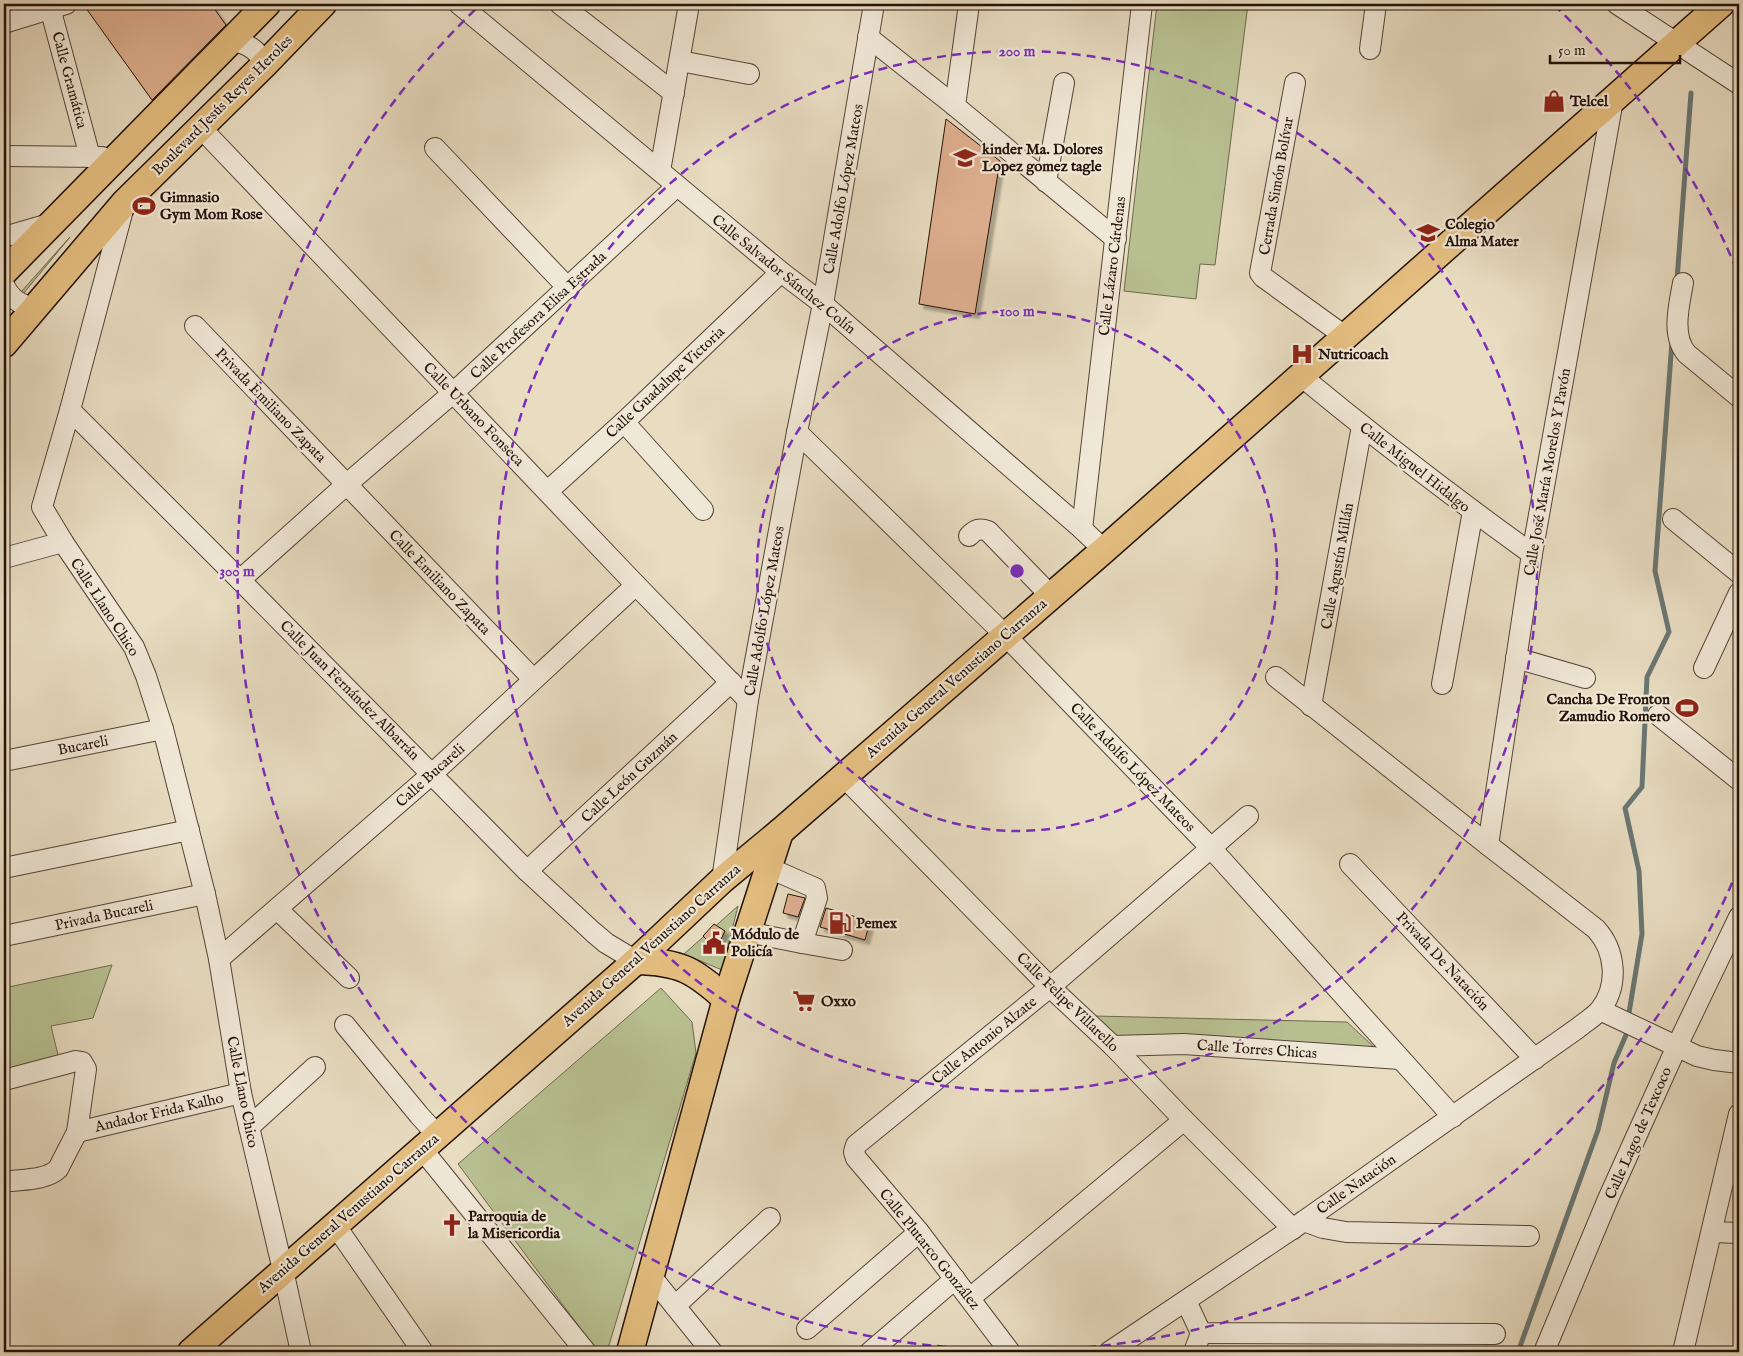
<svg xmlns="http://www.w3.org/2000/svg" width="1743" height="1356" font-family="'IM FELL English',serif">
<style>
.green{fill:#b8c091;stroke:#6e694d}
.lines{fill:none;stroke-linecap:round;stroke-linejoin:round}
.stream{stroke:#6a7772;stroke-width:5}
.building{fill:#dfaf8f;stroke:#241209;filter:url(#shadow)}
.minor-casing{stroke:#554437;stroke-width:22}
.major-casing{stroke:#241209;stroke-width:29}
.minor{stroke:#f0e8d7;stroke-width:20}
.major{stroke:#e4be80;stroke-width:26}
.ring{fill:none;stroke:#7b2cbf;stroke-width:2.5;stroke-dasharray:9 6}
.labels{text-anchor:middle;stroke-width:4.5;stroke-linejoin:round;paint-order:stroke}
.street-label{font-size:15px;fill:#241209;stroke:#f0e8d7}
.poi-label{font-size:15px;font-weight:bold;fill:#241209;stroke:#f0e8d7;text-anchor:start}
.centre{fill:#7b2cbf;stroke:#f0e8d7;stroke-width:2.5}
.ring-label{font-size:15px;text-anchor:middle;font-weight:bold;fill:#7b2cbf;stroke:#f0e8d7;stroke-width:4.5;stroke-linejoin:round;paint-order:stroke}
</style>
<defs>
<filter id="shadow"><feDropShadow dx="4.5" dy="4.5" stdDeviation="1" flood-color="#0004"/></filter>
</defs>
<rect width="100%" height="100%" fill="#e8dcc1"/>
<filter id="stains"><feTurbulence type="fractalNoise" baseFrequency=".004" numOctaves="4"/><feColorMatrix values="0 0 0 0 .2 0 0 0 0 .09 0 0 0 0 .02 0 0 0 .5 -.17"/></filter>
<radialGradient id="worn" r=".72"><stop offset=".6" stop-color="#630" stop-opacity="0"/><stop offset="1" stop-color="#630" stop-opacity=".3"/></radialGradient>
<g class="green">
<path d="M1157,4H1248L1215,265L1200,264L1196,299L1124,291Z"/>
<path d="M70,237L4,317V311Z"/>
<path d="M738,906L722,970L684,954Z"/>
<path d="M112,965L93,1018L51,1026L59,1059L4,1071V988Z"/>
<path d="M661,988L692,1022L696,1053L607,1352H598L458,1164Z"/>
<path d="M1095,1016L1347,1022L1374,1047L1117,1037Z"/>
</g>
<g class="lines">
<g class="stream">
<path d="M1677,280L1691,93"/>
<path d="M1628,1019L1642,934L1639,871L1625,808L1642,787L1647,677L1669,632L1655,571L1672,341"/>
<path d="M1518,1352L1598,1130L1614,1063L1626,1035L1627,1028"/>
</g>
</g>
<g class="building">
<path d="M83,4H211L226,25L152,100Z"/>
<path d="M946,119L1000,161L975,314L919,304Z"/>
<path d="M788,894L805,898L798,917L783,913Z"/>
<path d="M826,908L870,921L865,940L820,927Z"/>
<path d="M714,924L725,931L716,949L703,936Z"/>
</g>
<g class="lines">
<defs>
<g id="minor">
<path d="M49,4L90,157"/>
<path d="M459,4L781,272L823,304L1082,529L1104,550"/>
<path d="M560,4L674,93"/>
<path d="M1617,4L1739,84"/>
<path d="M4,23L66,4"/>
<path d="M868,37L955,106L1116,239"/>
<path d="M232,41C248,44 257,49 265,64"/>
<path d="M1370,49L1376,4"/>
<path d="M680,61L749,74"/>
<path d="M1295,83L1260,273L1263,277L1346,337"/>
<path d="M955,106L969,4"/>
<path d="M200,127L636,585L748,700"/>
<path d="M435,148L568,288"/>
<path d="M4,156L102,157"/>
<path d="M660,171L689,4"/>
<path d="M1046,182L1064,83"/>
<path d="M124,206L70,410L42,507L63,542L134,647L146,676L163,729L205,894L219,959L241,1093L283,1270L301,1352"/>
<path d="M4,237L52,223"/>
<path d="M1683,283C1679,305 1671,336 1687,354L1739,397"/>
<path d="M4,285C10,298 19,304 33,308"/>
<path d="M195,326L533,679"/>
<path d="M1301,376C1376,438 1453,497 1532,554"/>
<path d="M70,410L240,580L527,871L593,932L606,943L636,961"/>
<path d="M624,422L703,510"/>
<path d="M797,432L1005,635L1210,847L1453,1117"/>
<path d="M548,491L624,422L781,272"/>
<path d="M1673,519L1739,573"/>
<path d="M1082,529L1142,4"/>
<path d="M969,536C976,529 980,528 988,531L1051,596"/>
<path d="M4,558L63,542"/>
<path d="M240,580L347,484L453,393L677,186"/>
<path d="M1516,658L1585,678"/>
<path d="M1704,668L1739,593"/>
<path d="M1442,684L1473,511"/>
<path d="M1311,706L1362,426"/>
<path d="M1658,715L1739,780"/>
<path d="M4,761L163,729"/>
<path d="M843,776L1050,987L1113,1046L1184,1120L1293,1229"/>
<path d="M1488,845L1532,554L1613,100"/>
<path d="M1350,864L1535,1059"/>
<path d="M4,868L189,830"/>
<path d="M527,871L731,682"/>
<path d="M722,880L748,700L797,432L823,304L874,4"/>
<path d="M277,909L349,978"/>
<path d="M747,932L802,943L817,898L815,888L769,868"/>
<path d="M4,936L205,894"/>
<path d="M802,943L842,950"/>
<path d="M219,959L432,774L636,585"/>
<path d="M1600,1010L1697,1056L1714,1060L1739,1063"/>
<path d="M345,1025L419,1115L437,1135"/>
<path d="M1113,1046L1184,1044L1400,1059"/>
<path d="M4,1080L76,1061L82,1062L86,1069L77,1132L58,1169C45,1181 20,1179 4,1182"/>
<path d="M249,1127L315,1067"/>
<path d="M77,1132L241,1093"/>
<path d="M421,1148L586,1352"/>
<path d="M1304,1221L1323,1228L1346,1232L1529,1236"/>
<path d="M335,1225L423,1352"/>
<path d="M1712,1232L1739,1233"/>
<path d="M650,1275L712,1352"/>
<path d="M970,1298L1184,1120"/>
<path d="M1186,1301L1201,1333L1495,1334"/>
<path d="M675,1306L770,1218"/>
<path d="M807,1329L919,1232"/>
<path d="M870,1352L955,1279"/>
<path d="M1010,1352L919,1232L856,1158L854,1152L856,1145L1050,987L1248,816"/>
<path d="M1109,1352L1304,1221L1578,1028C1585,1022 1594,1017 1600,1010C1619,986 1616,951 1596,929L1488,845L1276,677"/>
<path d="M1194,1352L1201,1333"/>
<path d="M1544,1352L1608,1199L1677,1046L1739,917"/>
<path d="M1683,1352L1739,1114"/>
</g>
<g id="major">
<path d="M4,272L267,4"/>
<path d="M4,344L125,202L265,64L323,4"/>
<path d="M636,961C680,962 694,970 726,999"/>
<path d="M191,1352L636,961L722,880L780,832L1104,550L1721,4"/>
<path d="M630,1352L726,999L780,832"/>
</g>
</defs>
<use href="#minor" class="minor-casing"/>
<use href="#major" class="major-casing"/>
<use href="#minor" class="minor"/>
<use href="#major" class="major"/>
</g>
<g class="ring">
<circle cx="1017" cy="571" r="260"/>
<circle cx="1017" cy="571" r="520"/>
<path d="M1738 869A780 780 0 1 1 480 5M1554 5A780 780 0 0 1 1738 273"/>
</g>
<defs>
<symbol id="shop-bare" viewBox="-9 -9 18 18"><path d="M-5-2.5h2.3a2.7 3.5 0 0 1 5.4 0H5L5.5 6h-11ZM-1.5-2.5h3a1.5 2.3 0 0 0-3 0Z" fill="#8f2418" stroke="#f0e8d7" stroke-width="2.5" paint-order="stroke"/></symbol>
<symbol id="school-bare" viewBox="-9 -9 18 18"><path d="M0-5L7-2L0 1L-7-2ZM-4 1L0 2.5L4 1V4Q0 6-4 4Z" fill="#8f2418" stroke="#f0e8d7" stroke-width="2.5" paint-order="stroke"/></symbol>
<symbol id="stadium-bare" viewBox="-9 -9 18 18"><path d="M0-5a6.5 5 0 1 0 0 10a6.5 5 0 1 0 0-10ZM-3.5-1.8h7v3.6h-7Z" fill="#8f2418" stroke="#f0e8d7" stroke-width="2.5" paint-order="stroke"/></symbol>
<symbol id="hospital-bare" viewBox="-9 -9 18 18"><path d="M-5-5h3v3.5h4V-5h3V5h-3V1.5h-4V5h-3Z" fill="#8f2418" stroke="#f0e8d7" stroke-width="2.5" paint-order="stroke"/></symbol>
<symbol id="fuel-bare" viewBox="-9 -9 18 18"><path d="M-5.5-6h7V0h2V4h1.3V-2.5L3-4.5l.8-.8L6-3V5H2.5V1h-1V6h-7ZM-4.2-4.7v3.2H.2V-4.7Z" fill="#8f2418" stroke="#f0e8d7" stroke-width="2.5" paint-order="stroke"/></symbol>
<symbol id="civic-bare" viewBox="-9 -9 18 18"><path d="M-.6-6.5H3V-4.5H.6V-3L4-1V1h2V6H-6V1h2V-1L-.6-3ZM-1.2 2.5V6h2.4V2.5Z" fill="#8f2418" stroke="#f0e8d7" stroke-width="2.5" paint-order="stroke"/></symbol>
<symbol id="supermarket-bare" viewBox="-9 -9 18 18"><path d="M-6-5.5h2.5l.6 2H6L4.5 2H-2.5L-4.4-4H-6ZM-1.5 3.2a1.3 1.3 0 1 0 .1 0ZM3 3.2a1.3 1.3 0 1 0 .1 0Z" fill="#8f2418" stroke="#f0e8d7" stroke-width="2.5" paint-order="stroke"/></symbol>
<symbol id="church-bare" viewBox="-9 -9 18 18"><path d="M-1.2-6h2.4v3.5h3.3v2.4h-3.3V6h-2.4V-.1h-3.3v-2.4h3.3Z" fill="#8f2418" stroke="#f0e8d7" stroke-width="2.5" paint-order="stroke"/></symbol>
</defs>
<g fill-rule="evenodd">
<use href="#shop-bare" x="1538" y="85" width="32" height="32"/>
<use href="#school-bare" x="949" y="142" width="32" height="32"/>
<use href="#stadium-bare" x="128" y="190" width="32" height="32"/>
<use href="#school-bare" x="1412" y="217" width="32" height="32"/>
<use href="#hospital-bare" x="1286" y="338" width="32" height="32"/>
<use href="#stadium-bare" x="1671" y="692" width="32" height="32"/>
<use href="#fuel-bare" x="824" y="907" width="32" height="32"/>
<use href="#civic-bare" x="698" y="927" width="32" height="32"/>
<use href="#supermarket-bare" x="788" y="985" width="32" height="32"/>
<use href="#church-bare" x="436" y="1209" width="32" height="32"/>
</g>
<g class="labels">
<g class="street-label">
<text transform="translate(70 80) rotate(75)" y="5">Calle Gramática</text>
<text transform="translate(222 105) rotate(-45)" y="5">Boulevard Jesús Reyes Heroles</text>
<text transform="translate(1276 186) rotate(-80)" y="5">Cerrada Simón Bolívar</text>
<text transform="translate(843 189) rotate(-80)" y="5">Calle Adolfo López Mateos</text>
<text transform="translate(1112 266) rotate(-83)" y="5">Calle Lázaro Cárdenas</text>
<text transform="translate(784 274) rotate(39)" y="5">Calle Salvador Sánchez Colín</text>
<text transform="translate(538 315) rotate(-43)" y="5">Calle Profesora Elisa Estrada</text>
<text transform="translate(665 382) rotate(-43)" y="5">Calle Guadalupe Victoria</text>
<text transform="translate(271 405) rotate(46)" y="5">Privada Emiliano Zapata</text>
<text transform="translate(474 414) rotate(46)" y="5">Calle Urbano Fonseca</text>
<text transform="translate(1415 467) rotate(38)" y="5">Calle Miguel Hidalgo</text>
<text transform="translate(1547 472) rotate(-80)" y="5">Calle José María Morelos Y Pavón</text>
<text transform="translate(1337 566) rotate(-80)" y="5">Calle Agustín Millán</text>
<text transform="translate(440 582) rotate(46)" y="5">Calle Emiliano Zapata</text>
<text transform="translate(105 607) rotate(57)" y="5">Calle Llano Chico</text>
<text transform="translate(764 611) rotate(-80)" y="5">Calle Adolfo López Mateos</text>
<text transform="translate(956 678) rotate(-41)" y="5">Avenida General Venustiano Carranza</text>
<text transform="translate(350 690) rotate(45)" y="5">Calle Juan Fernández Albarrán</text>
<text transform="translate(83 745) rotate(-11)" y="5">Bucareli</text>
<text transform="translate(1133 767) rotate(46)" y="5">Calle Adolfo López Mateos</text>
<text transform="translate(430 775) rotate(-42)" y="5">Calle Bucareli</text>
<text transform="translate(629 777) rotate(-43)" y="5">Calle León Guzmán</text>
<text transform="translate(104 915) rotate(-12)" y="5">Privada Bucareli</text>
<text transform="translate(651 945) rotate(-42)" y="5">Avenida General Venustiano Carranza</text>
<text transform="translate(1443 961) rotate(47)" y="5">Privada De Natación</text>
<text transform="translate(1068 1002) rotate(44)" y="5">Calle Felipe Villarello</text>
<text transform="translate(984 1040) rotate(-39)" y="5">Calle Antonio Alzate</text>
<text transform="translate(1257 1049) rotate(4)" y="5">Calle Torres Chicas</text>
<text transform="translate(243 1092) rotate(79)" y="5">Calle Llano Chico</text>
<text transform="translate(159 1112) rotate(-13)" y="5">Andador Frida Kalho</text>
<text transform="translate(1638 1133) rotate(-66)" y="5">Calle Lago de Texcoco</text>
<text transform="translate(1356 1184) rotate(-35)" y="5">Calle Natación</text>
<text transform="translate(348 1213) rotate(-41)" y="5">Avenida General Venustiano Carranza</text>
<text transform="translate(930 1249) rotate(51)" y="5">Calle Plutarco González</text>
</g>
<g class="poi-label">
<text x="1570" y="106">Telcel</text>
<text x="982" y="154">kinder Ma. Dolores<tspan x="982" dy="17">Lopez gomez tagle</tspan></text>
<text x="160" y="202">Gimnasio<tspan x="160" dy="17">Gym Mom Rose</tspan></text>
<text x="1445" y="229">Colegio<tspan x="1445" dy="17">Alma Mater</tspan></text>
<text x="1318" y="359">Nutricoach</text>
<text x="1670" y="704" text-anchor="end">Cancha De Fronton<tspan x="1670" dy="17">Zamudio Romero</tspan></text>
<text x="856" y="928">Pemex</text>
<text x="731" y="939">Módulo de<tspan x="731" dy="17">Policía</tspan></text>
<text x="821" y="1006">Oxxo</text>
<text x="468" y="1221">Parroquia de<tspan x="468" dy="17">la Misericordia</tspan></text>
</g>
</g>
<circle cx="1017" cy="571" r="8" class="centre"/>
<g class="ring-label">
<text x="1017" y="56">200 m</text>
<text x="1017" y="316">100 m</text>
<text x="237" y="576">300 m</text>
</g>
<rect width="1743" height="1356" fill="none" stroke="#e8dcc1" stroke-width="20"/>
<rect x="5" y="5" width="1733" height="1346" fill="none" stroke="#241209" stroke-width="2.5"/>
<rect x="10" y="10" width="1723" height="1336" fill="none" stroke="#241209"/>
<path d="M1550 55v8h130v-8" fill="none" stroke="#241209" stroke-width="2.5"/>
<text x="1558" y="55" font-size="15" fill="#241209" stroke="#f0e8d7" stroke-width="4" paint-order="stroke">50 m</text>
<rect width="100%" height="100%" filter="url(#stains)"/>
<rect width="100%" height="100%" fill="url(#worn)"/>
</svg>
